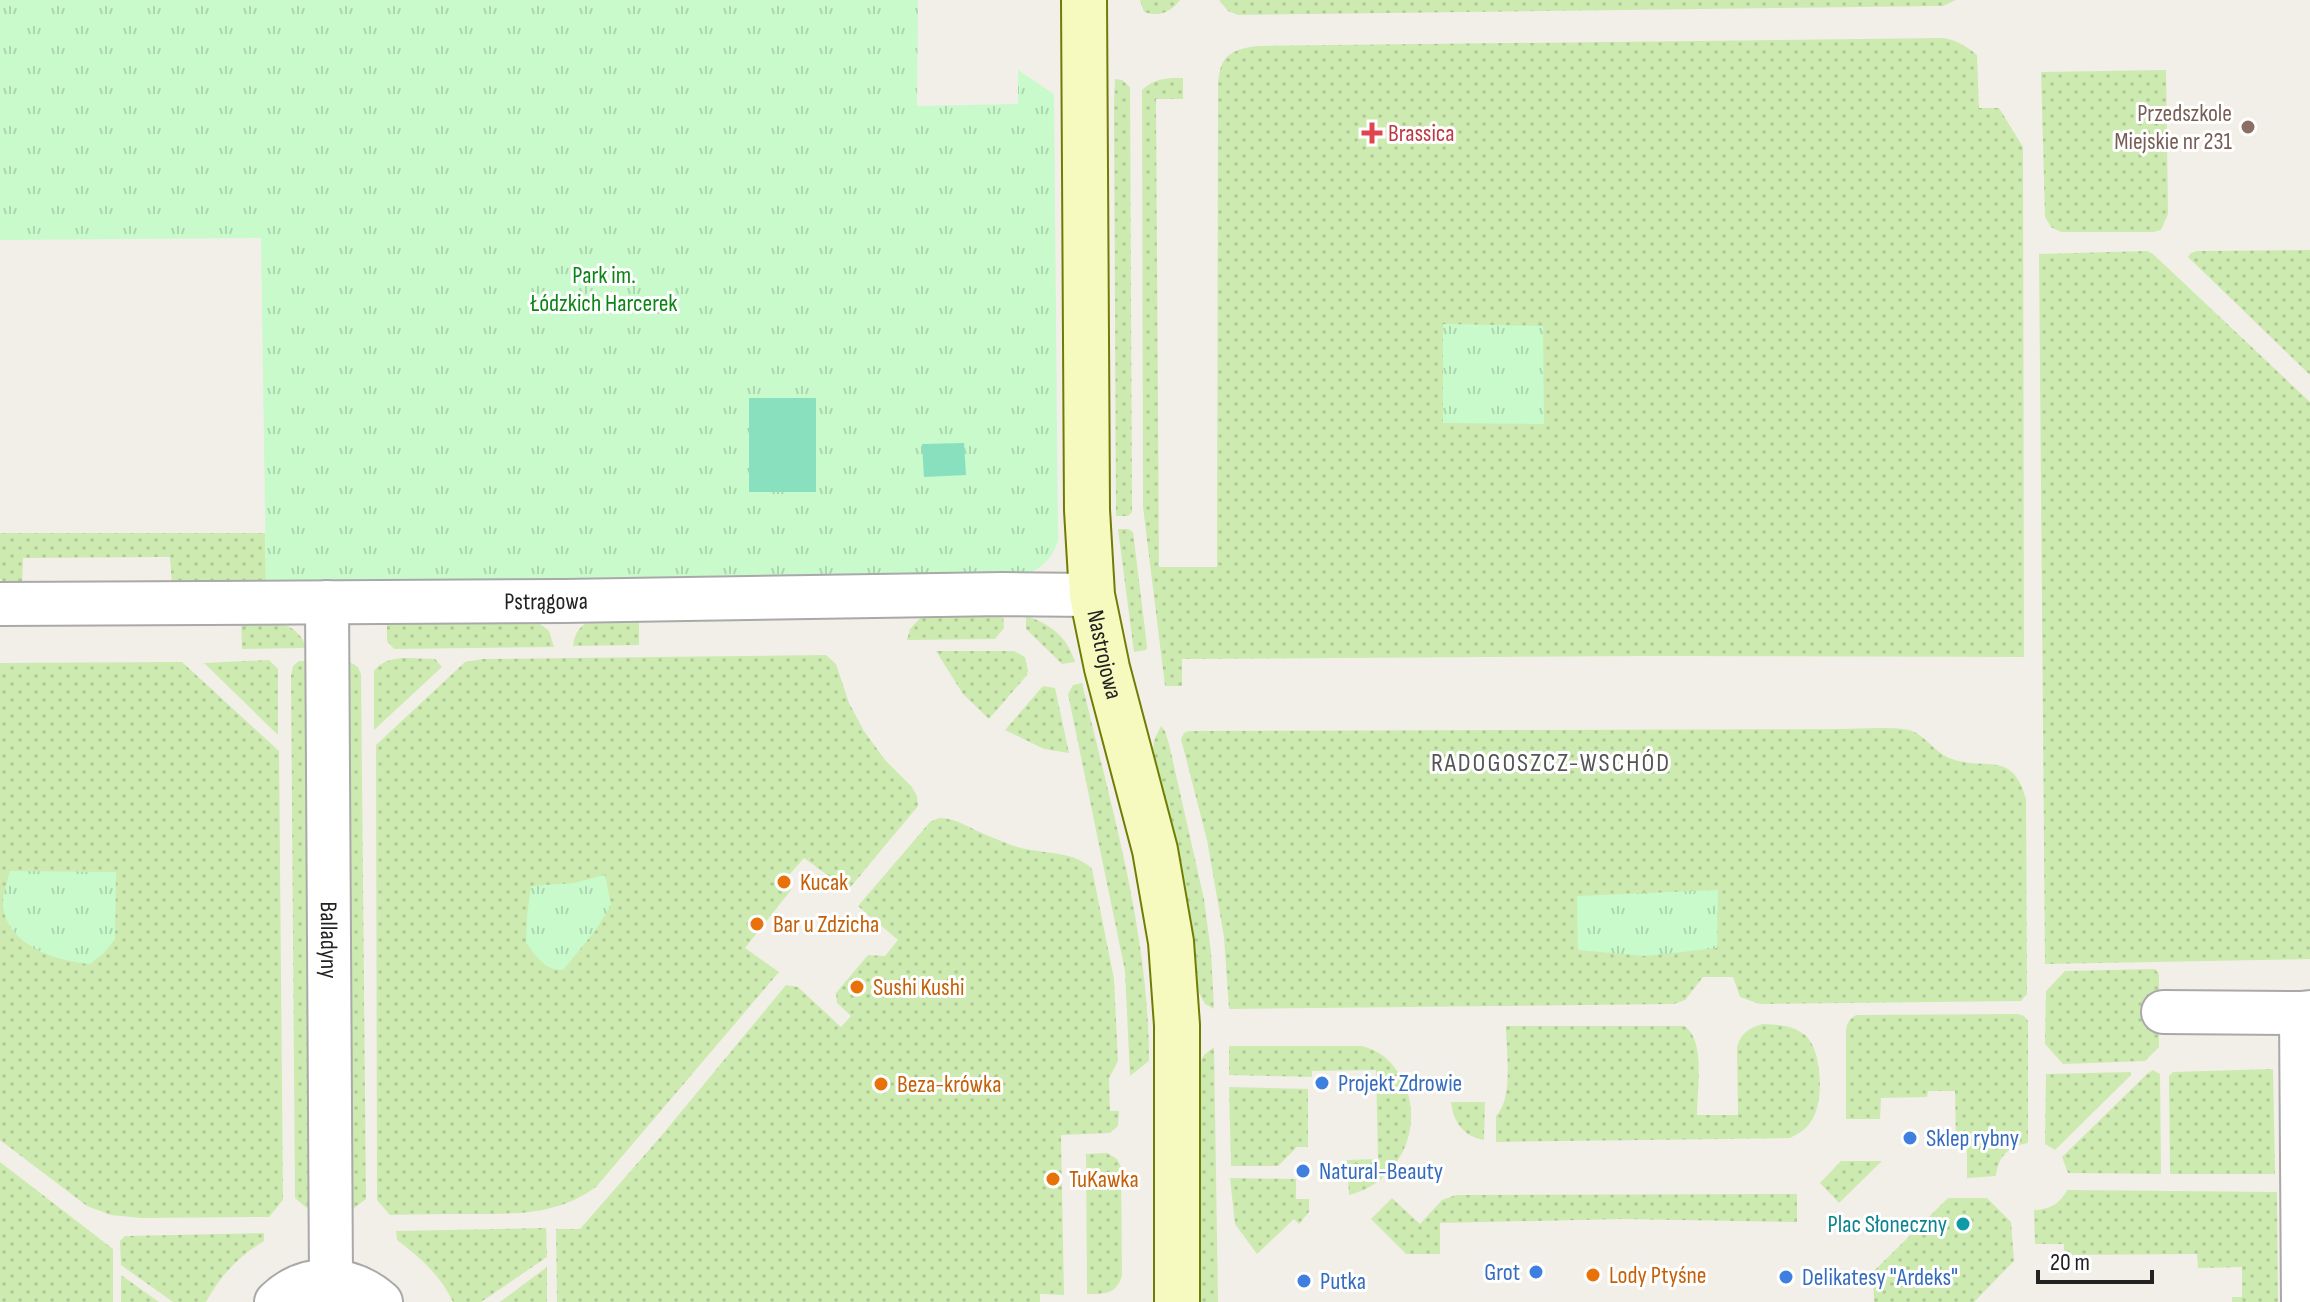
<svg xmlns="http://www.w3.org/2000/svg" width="2310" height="1302" font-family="'Sofia Sans Condensed',sans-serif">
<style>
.grass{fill:url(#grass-dots)}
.park{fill:url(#park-tufts)}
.pitch{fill:#88e0be}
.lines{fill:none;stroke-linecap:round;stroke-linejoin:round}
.street-casing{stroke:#a9a9a9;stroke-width:46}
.secondary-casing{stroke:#707d05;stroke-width:48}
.street{stroke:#fff;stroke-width:42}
.secondary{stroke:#f7fabf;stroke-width:44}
.education-dot{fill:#8d6e63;stroke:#fff;stroke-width:3}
.health-dot{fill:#e0444e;stroke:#fff;stroke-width:3}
.food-dot{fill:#e8710a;stroke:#fff;stroke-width:3}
.shop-dot{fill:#3f7fe0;stroke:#fff;stroke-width:3}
.culture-dot{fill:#0f9aa8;stroke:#fff;stroke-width:3}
.labels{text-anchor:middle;stroke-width:6;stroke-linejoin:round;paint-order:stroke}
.education-label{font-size:24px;fill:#785e54;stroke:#fff;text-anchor:end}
.health-label{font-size:24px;fill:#be3a42;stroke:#fff;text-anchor:start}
.park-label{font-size:24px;fill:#0c8416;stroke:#fff}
.street-label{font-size:24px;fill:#222;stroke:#fff}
.food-label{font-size:24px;fill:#c56008;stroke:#fff;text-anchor:start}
.shop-label{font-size:24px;fill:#366cbe;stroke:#fff;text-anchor:start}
.culture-label{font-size:24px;fill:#0d838f;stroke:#fff;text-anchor:end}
.neighbourhood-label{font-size:26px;letter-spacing:2px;fill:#555;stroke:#fff}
</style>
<defs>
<pattern id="grass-dots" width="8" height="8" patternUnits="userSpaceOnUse" patternTransform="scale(2)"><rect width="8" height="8" fill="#cdebb0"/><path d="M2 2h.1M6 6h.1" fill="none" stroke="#b0c997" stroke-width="1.8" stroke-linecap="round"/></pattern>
<pattern id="park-tufts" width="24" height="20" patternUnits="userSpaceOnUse" patternTransform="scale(2)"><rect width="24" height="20" fill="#c8facc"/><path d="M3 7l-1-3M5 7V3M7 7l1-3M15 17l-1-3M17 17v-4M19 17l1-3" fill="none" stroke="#acd6af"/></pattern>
</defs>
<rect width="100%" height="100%" fill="#f2efe9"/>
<g class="grass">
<path d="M1140,0H1180C1170,13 1159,17 1144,12Z"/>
<path d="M1219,0H1956L1943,6L1238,15L1228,11Z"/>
<path d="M1943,38C1957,40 1966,46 1977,55L1979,108H1999L2023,147L2024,657L1651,656L1182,659V686H1165L1143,507L1142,90C1155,78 1166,78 1183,78V99H1156L1159,567H1217L1218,88C1219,58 1227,50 1257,46Z"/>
<path d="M2166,70L2168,214L2161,230L2154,232H2061L2051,227L2045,217L2041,72Z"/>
<path d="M1115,79L1122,80L1130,87L1132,512L1128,516H1116L1114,103Z"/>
<path d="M2310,250V375L2188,257L2191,253L2197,251Z"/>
<path d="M2147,251L2153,254L2310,402V959L2045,964L2039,254Z"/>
<path d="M1118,529H1128L1133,532L1147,646L1146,650L1134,652Z"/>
<path d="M0,533H265L266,581L172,585L170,557L23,558L22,586L9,587L0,579Z"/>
<path d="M1003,614L1004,628L995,639L907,640L910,629L922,616Z"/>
<path d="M639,616V645L573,646C574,633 581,625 592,619Z"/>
<path d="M1026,616C1051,624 1067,637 1075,662L1062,664L1026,629Z"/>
<path d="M387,618L534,619L549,631L554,647L394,649L387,641Z"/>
<path d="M241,619C268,621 295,618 307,648L242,649Z"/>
<path d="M936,651H1014L1025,657L1028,670L1027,675L989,719L963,694Z"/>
<path d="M826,655L836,664L849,703L864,731L885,760L912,787L917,796L918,806L848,890L804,858L789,875L791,890L745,948L779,972L596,1187C558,1215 516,1214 471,1214C444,1214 417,1214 390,1215L377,1200L376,745L465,662L483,659Z"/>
<path d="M435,659L442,667L374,730V671C387,653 415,659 435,659Z"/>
<path d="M269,660L278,669V735L204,663Z"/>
<path d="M299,661H309L313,1204L309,1210L295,1198L291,676L293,666Z"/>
<path d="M348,661L358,667L361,674L366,1199L354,1208H349Z"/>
<path d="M182,662L279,751L283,1200L269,1217L141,1218L111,1215L87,1206L0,1140V663Z"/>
<path d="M1082,683C1111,807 1149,932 1149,1061L1130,1076L1125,971L1068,694L1073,685Z"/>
<path d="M1043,686L1055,688L1069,753L1044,749L1005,730Z"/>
<path d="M1161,726L1165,731L1169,744L1204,899L1211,952L1214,1009L1205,1004L1195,985L1180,873L1152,752L1155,738Z"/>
<path d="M1844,729C1860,729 1898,726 1912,731C1927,737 1936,754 1952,759C1986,771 2013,750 2026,799L2027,994L2021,1001L1760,1004L1740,997L1733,977H1703L1685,1000L1674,1004L1229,1009L1224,937L1207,840L1181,739L1184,733L1189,731Z"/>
<path d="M939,818C957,818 969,828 986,835C997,839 1009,845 1021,848C1045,854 1075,851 1092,869L1114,979L1118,1061L1109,1078L1110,1111H1119L1118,1126L1110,1133L1061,1135L1064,1295L1040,1294V1302H557L556,1229H580L662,1135L786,985L798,987L841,1027L851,1016L837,1003L836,993L868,955L885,956L898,940L858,906L930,822Z"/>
<path d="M2155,969L2159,974V1047L2145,1061L2063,1064L2045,1044L2046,991L2065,971Z"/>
<path d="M2018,1014L2024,1016L2028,1021V1143C2008,1146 1998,1157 1996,1176L1967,1178V1146H1956L1955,1091H1928L1927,1097L1881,1098L1880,1119H1846V1034C1846,1025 1848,1020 1856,1015Z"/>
<path d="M1763,1024C1779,1025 1792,1025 1805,1035C1822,1049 1824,1100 1813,1118C1808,1128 1800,1133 1790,1138L1496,1142V1116C1514,1098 1506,1051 1506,1026H1684C1706,1039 1697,1091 1697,1115H1738L1737,1047C1741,1033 1749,1028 1763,1024Z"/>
<path d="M1229,1046H1361C1381,1050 1394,1063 1403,1081C1426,1128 1398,1183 1349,1195L1347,1160L1378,1159L1376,1070L1312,1071V1077L1229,1075Z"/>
<path d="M1214,1047L1218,1302H1201L1198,1067L1204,1055Z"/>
<path d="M2273,1069L2275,1174H2170L2169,1076L2173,1072Z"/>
<path d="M2153,1070L2160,1074L2161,1174L2068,1173L2062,1157L2148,1073Z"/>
<path d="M2131,1072V1075L2055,1150L2045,1144L2046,1074Z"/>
<path d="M1229,1087L1308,1089V1147H1297L1278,1166H1231Z"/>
<path d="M1451,1102H1485L1484,1140C1464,1137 1453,1122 1451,1102Z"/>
<path d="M1107,1153L1117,1159L1121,1167L1122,1276C1116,1295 1104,1294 1087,1294L1086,1154Z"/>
<path d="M1841,1161H1882L1839,1203L1820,1183Z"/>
<path d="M0,1162L113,1249V1302H0Z"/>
<path d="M1230,1178L1296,1179V1199H1309V1212L1299,1224L1294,1219L1257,1254L1235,1224Z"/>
<path d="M2067,1190L2277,1192L2278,1302H2232V1297H2242V1267L2198,1268L2197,1254L2064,1255V1244H2035L2034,1210C2049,1210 2060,1204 2067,1190Z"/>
<path d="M1797,1194V1222L1622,1219L1440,1223V1254H1406L1371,1219L1392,1198L1420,1224L1442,1200L1456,1195Z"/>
<path d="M1948,1198H1987L2011,1222L2014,1261L1974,1302H1874L1873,1272Z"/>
<path d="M546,1228L547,1257L481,1302H453C440,1275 421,1258 397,1240L396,1231Z"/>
<path d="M264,1233V1241C239,1256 220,1276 206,1302H173L121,1265L120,1241L125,1236Z"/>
<path d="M547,1267V1302H500Z"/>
<path d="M121,1275L159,1302H121Z"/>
</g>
<g class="park">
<path d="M0,0H918L917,106L1018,104V70L1054,94L1058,541C1047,570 1032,574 1003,578L266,581L261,238L0,240Z"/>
<path d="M1443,324L1543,326L1544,424L1443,423Z"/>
<path d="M10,871L116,872L115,939L103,954L90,964C56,961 4,945 3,902C3,892 8,880 10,871Z"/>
<path d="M605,875L611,905L595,931L563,970C544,970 537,957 526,943L527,916L531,886L574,883Z"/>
<path d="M1718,890L1717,948L1646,956L1578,950L1577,896Z"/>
</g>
<g class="pitch">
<rect x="749" y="398" width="67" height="94"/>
<path d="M964,443L966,475L924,477L922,444Z"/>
</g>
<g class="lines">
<defs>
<g id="street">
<path id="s1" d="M327,602L331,1279"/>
<path id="s2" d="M0,604L564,601L1003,594L1092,595"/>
<path d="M2163,1012L2301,1013"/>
<path d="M276,1302C306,1273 350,1275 381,1302"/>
<path d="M2303,1302L2301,1013L2310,1012"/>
</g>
<g id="secondary">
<path id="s3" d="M1084,0L1087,510L1092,595L1107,668L1155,850L1171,942L1177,1025V1302"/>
</g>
</defs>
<use href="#street" class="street-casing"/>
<use href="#secondary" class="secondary-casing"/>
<use href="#street" class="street"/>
<use href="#secondary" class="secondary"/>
</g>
<circle class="education-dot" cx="2248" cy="127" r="8"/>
<path class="health-dot" d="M1368 121h8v8h8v8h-8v8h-8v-8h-8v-8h8z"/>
<g class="food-dot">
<circle cx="784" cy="882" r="8"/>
<circle cx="757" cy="924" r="8"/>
<circle cx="857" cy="987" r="8"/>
<circle cx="881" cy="1084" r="8"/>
<circle cx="1053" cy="1179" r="8"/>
<circle cx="1593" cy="1275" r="8"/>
</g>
<g class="shop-dot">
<circle cx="1322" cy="1083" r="8"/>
<circle cx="1910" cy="1138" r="8"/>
<circle cx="1303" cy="1171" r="8"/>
<circle cx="1536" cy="1272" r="8"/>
<circle cx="1786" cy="1277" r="8"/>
<circle cx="1304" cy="1281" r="8"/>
</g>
<circle class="culture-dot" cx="1963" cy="1224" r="8"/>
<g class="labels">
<g class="education-label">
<text x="2232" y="121">Przedszkole<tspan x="2232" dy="28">Miejskie nr 231</tspan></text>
</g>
<g class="health-label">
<text x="1388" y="141">Brassica</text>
</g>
<g class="park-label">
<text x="604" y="283">Park im.<tspan x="604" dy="28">Łódzkich Harcerek</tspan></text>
</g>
<g class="street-label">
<text dy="8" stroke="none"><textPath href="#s2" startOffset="546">Pstrągowa</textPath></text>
<text dy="8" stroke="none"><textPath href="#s3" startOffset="656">Nastrojowa</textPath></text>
<text dy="8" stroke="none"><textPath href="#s1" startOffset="338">Balladyny</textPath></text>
</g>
<g class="food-label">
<text x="800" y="890">Kucak</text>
<text x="773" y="932">Bar u Zdzicha</text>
<text x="873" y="995">Sushi Kushi</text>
<text x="897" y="1092">Beza-krówka</text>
<text x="1069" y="1187">TuKawka</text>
<text x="1609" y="1283">Lody Ptyśne</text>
</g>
<g class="shop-label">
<text x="1338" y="1091">Projekt Zdrowie</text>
<text x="1926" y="1146">Sklep rybny</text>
<text x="1319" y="1179">Natural-Beauty</text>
<text x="1520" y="1280" text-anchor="end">Grot</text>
<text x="1802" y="1285">Delikatesy "Ardeks"</text>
<text x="1320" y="1289">Putka</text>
</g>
<g class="culture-label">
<text x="1947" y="1232">Plac Słoneczny</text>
</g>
<g class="neighbourhood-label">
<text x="1551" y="771">RADOGOSZCZ-WSCHÓD</text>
</g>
</g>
<path d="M2038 1270v12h114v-12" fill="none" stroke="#222222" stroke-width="4"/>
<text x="2050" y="1270" font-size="24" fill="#222222" stroke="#ffffff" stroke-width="6" paint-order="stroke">20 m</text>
</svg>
